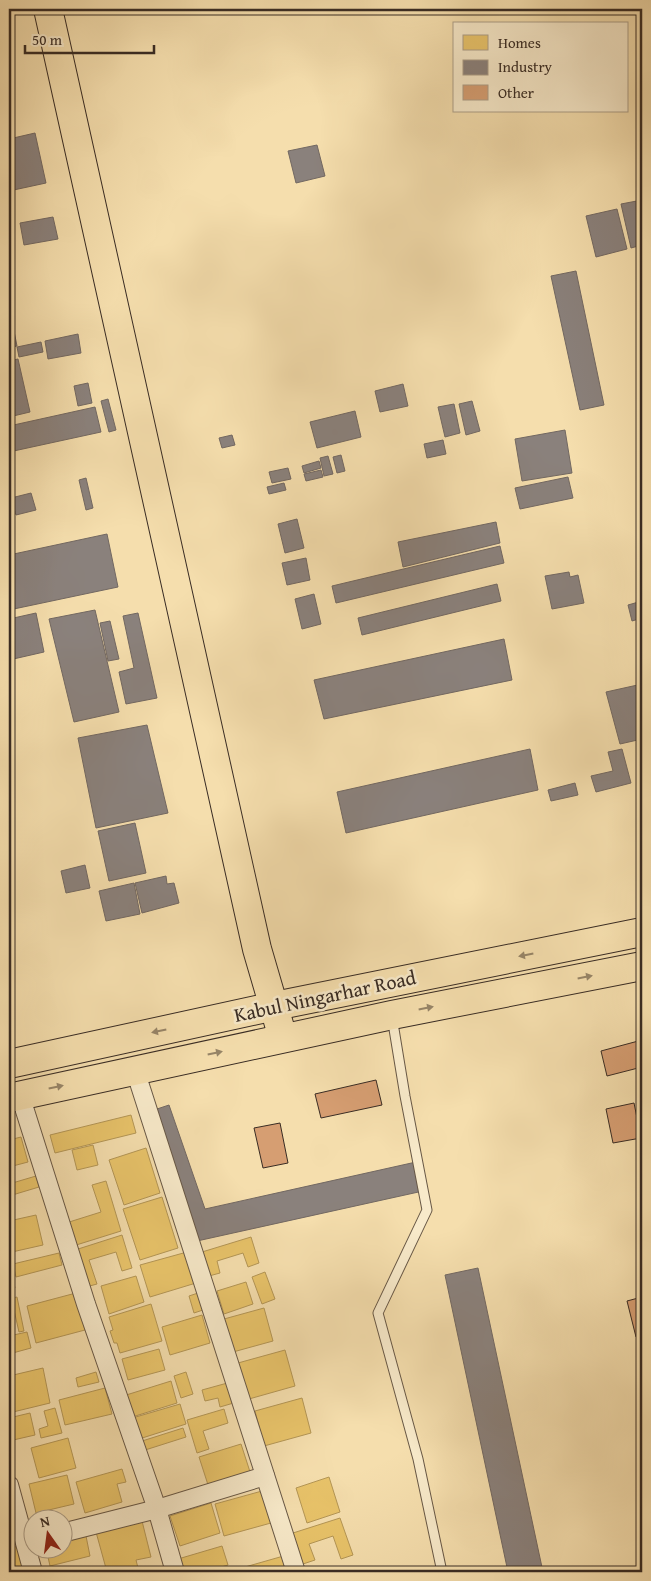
<svg xmlns="http://www.w3.org/2000/svg" width="651" height="1581" font-family="'Gentium Book Plus',serif">
<style>
.homes{fill:#e9c46a;stroke:#b49655}
.industry{fill:#8a817c;stroke:#726862}
.building{fill:#d69e72;stroke:#392c24}
.lines{fill:none;stroke-linecap:round;stroke-linejoin:round}
.lane-casing{stroke:#685846;stroke-width:11}
.street-casing{stroke:#685846;stroke-width:20}
.highway-casing{stroke:#392c24;stroke-width:30}
.lane{stroke:#f8eaca;stroke-width:9}
.street{stroke:#f8eaca;stroke-width:18}
.highway{stroke:#f5dead;stroke-width:28}
.oneway{fill:#978568}
.labels{text-anchor:middle;stroke-width:5;stroke-linejoin:round;paint-order:stroke}
.street-label{font-size:20px;fill:#392c24;stroke:#f8eaca}
</style>
<rect width="100%" height="100%" fill="#f5dead"/>
<filter id="stains"><feTurbulence type="fractalNoise" baseFrequency=".004" numOctaves="4"/><feColorMatrix values="0 0 0 0 .2 0 0 0 0 .09 0 0 0 0 .02 0 0 0 .5 -.17"/></filter>
<radialGradient id="worn" r=".72"><stop offset=".6" stop-color="#630" stop-opacity="0"/><stop offset="1" stop-color="#630" stop-opacity=".3"/></radialGradient>
<g class="homes">
<path d="M131,1115L136,1133L55,1153L50,1135Z"/>
<path d="M21,1137L28,1162L9,1167V1140Z"/>
<path d="M93,1145L98,1165L77,1170L72,1150Z"/>
<path d="M146,1148L160,1193L124,1205L109,1160Z"/>
<path d="M36,1176L39,1187L9,1196V1184Z"/>
<path d="M106,1181L121,1231L73,1246L66,1223L101,1212L92,1185Z"/>
<path d="M162,1197L178,1248L140,1260L123,1209Z"/>
<path d="M36,1215L43,1245L12,1252L9,1238V1221Z"/>
<path d="M122,1235L132,1268L122,1271L116,1252L89,1260L97,1284L86,1287L75,1250Z"/>
<path d="M251,1237L259,1263L248,1267L243,1253L217,1261L220,1273L209,1276L202,1252Z"/>
<path d="M187,1252L196,1283L150,1297L140,1265Z"/>
<path d="M59,1253L62,1265L16,1277L13,1264Z"/>
<path d="M9,1262L15,1288L9,1290Z"/>
<path d="M265,1272L275,1299L262,1304L252,1277Z"/>
<path d="M136,1276L144,1302L109,1314L101,1286Z"/>
<path d="M246,1282L253,1304L224,1314L217,1291Z"/>
<path d="M201,1292L206,1309L194,1313L189,1296Z"/>
<path d="M76,1293L85,1330L36,1343L27,1306Z"/>
<path d="M17,1297L24,1331L19,1332L14,1310L9,1311V1299Z"/>
<path d="M151,1304L162,1341L120,1353L117,1343H114L110,1331L113,1330L109,1317Z"/>
<path d="M264,1308L273,1341L233,1352L224,1319Z"/>
<path d="M202,1315L210,1343L170,1355L162,1327Z"/>
<path d="M27,1332L31,1348L9,1354V1336Z"/>
<path d="M159,1349L165,1370L128,1380L122,1359Z"/>
<path d="M285,1350L295,1386L249,1399L238,1363Z"/>
<path d="M43,1368L50,1403L13,1412L9,1393V1376Z"/>
<path d="M96,1372L99,1382L78,1387L76,1378Z"/>
<path d="M186,1372L193,1394L181,1398L174,1376Z"/>
<path d="M171,1381L177,1403L129,1418L123,1396Z"/>
<path d="M231,1382L237,1402L220,1407L218,1398L205,1401L202,1390Z"/>
<path d="M105,1388L112,1414L65,1425L59,1400Z"/>
<path d="M302,1398L311,1433L264,1446L255,1411Z"/>
<path d="M180,1404L186,1424L136,1440L129,1419Z"/>
<path d="M55,1408L62,1433L41,1438L39,1429L48,1426L44,1411Z"/>
<path d="M224,1409L228,1423L203,1431L209,1449L197,1453L187,1420Z"/>
<path d="M30,1413L35,1435L9,1441V1418Z"/>
<path d="M183,1428L186,1437L142,1451L139,1442Z"/>
<path d="M68,1438L76,1468L39,1478L31,1448Z"/>
<path d="M241,1444L252,1478L210,1491L199,1457Z"/>
<path d="M122,1469L126,1482L117,1484L122,1502L85,1513L76,1482Z"/>
<path d="M67,1475L74,1504L36,1513L29,1484Z"/>
<path d="M329,1477L340,1512L307,1523L296,1488Z"/>
<path d="M262,1491L271,1523L224,1536L215,1504Z"/>
<path d="M211,1503L220,1533L180,1546L170,1516Z"/>
<path d="M340,1518L353,1555L341,1559L333,1536L309,1544L315,1560L303,1564L293,1533Z"/>
<path d="M142,1521L151,1557L136,1560L139,1572H107L96,1532Z"/>
<path d="M85,1531L90,1556L50,1566L46,1548H62V1536Z"/>
<path d="M20,1546L25,1572H9L12,1570L9,1557V1548Z"/>
<path d="M222,1546L228,1565L204,1572H182L178,1559Z"/>
<path d="M287,1555L292,1572H239L238,1569Z"/>
</g>
<g class="industry">
<path d="M35,133L46,183L9,191V139Z"/>
<path d="M317,145L325,176L296,183L288,151Z"/>
<path d="M642,200V245L631,248L621,204Z"/>
<path d="M617,209L627,249L596,257L586,216Z"/>
<path d="M53,217L58,239L24,245L20,223Z"/>
<path d="M642,263V283H641L637,264Z"/>
<path d="M576,271L604,405L580,410L551,276Z"/>
<path d="M13,326L17,346L9,348V327Z"/>
<path d="M78,334L81,353L48,359L45,341Z"/>
<path d="M41,342L43,352L19,357L17,347Z"/>
<path d="M18,359L30,412L9,417V361Z"/>
<path d="M88,383L92,403L78,406L74,386Z"/>
<path d="M403,384L408,406L380,412L375,391Z"/>
<path d="M108,399L116,430L109,432L101,401Z"/>
<path d="M472,401L480,431L466,435L459,404Z"/>
<path d="M454,404L460,433L445,437L438,407Z"/>
<path d="M95,407L101,432L9,452V426Z"/>
<path d="M355,411L361,437L317,448L310,422Z"/>
<path d="M565,430L572,473L522,481L515,439Z"/>
<path d="M232,435L235,445L222,448L219,438Z"/>
<path d="M443,440L446,454L427,458L424,444Z"/>
<path d="M341,455L345,471L337,473L333,457Z"/>
<path d="M328,456L333,474L324,476L320,458Z"/>
<path d="M319,461L321,468L304,473L302,466Z"/>
<path d="M288,468L291,479L272,483L269,472Z"/>
<path d="M321,470L323,477L306,481L304,474Z"/>
<path d="M568,477L573,498L520,509L515,488Z"/>
<path d="M86,478L93,508L86,510L79,480Z"/>
<path d="M284,483L286,490L269,494L267,487Z"/>
<path d="M31,493L36,510L16,515L11,498Z"/>
<path d="M297,519L304,548L285,553L278,524Z"/>
<path d="M496,522L500,543L403,567L398,542Z"/>
<path d="M107,534L118,587L9,610V555Z"/>
<path d="M500,546L504,563L336,603L332,586Z"/>
<path d="M306,558L310,580L287,585L282,563Z"/>
<path d="M569,572L570,577L578,575L584,603L552,609L545,576Z"/>
<path d="M497,584L501,601L362,635L358,618Z"/>
<path d="M314,594L321,624L302,629L295,599Z"/>
<path d="M642,601V618L632,621L628,605Z"/>
<path d="M95,610L119,712L74,722L49,619Z"/>
<path d="M36,613L44,652L9,660V619Z"/>
<path d="M138,613L157,698L126,704L119,672L134,668L123,616Z"/>
<path d="M110,621L119,659L108,661L100,623Z"/>
<path d="M504,639L512,680L324,719L314,680Z"/>
<path d="M642,684V739L620,744L606,692Z"/>
<path d="M147,725L168,813L96,828L78,738Z"/>
<path d="M530,749L538,790L346,833L337,792Z"/>
<path d="M622,749L631,783L596,792L591,776L613,771L608,752Z"/>
<path d="M575,783L578,795L551,801L548,790Z"/>
<path d="M135,823L146,873L109,881L98,831Z"/>
<path d="M85,865L90,888L66,893L61,871Z"/>
<path d="M166,876L167,884L174,883L179,903L142,913L135,883Z"/>
<path d="M134,883L140,914L106,921L99,891Z"/>
<path d="M169,1105L205,1209L416,1162L423,1191L197,1241L154,1110Z"/>
<path d="M478,1268L543,1572H508L445,1275Z"/>
</g>
<g class="building">
<path d="M642,1040V1067L607,1076L601,1051Z"/>
<path d="M376,1080L382,1105L321,1118L315,1094Z"/>
<path d="M634,1103L641,1138L613,1143L606,1109Z"/>
<path d="M280,1123L288,1163L263,1168L254,1128Z"/>
<path d="M642,1297V1335L636,1337L627,1301Z"/>
</g>
<g class="lines">
<defs>
<path id="lane" d="M392,1017L405,1096L427,1210L378,1313L418,1459L442,1572"/>
<g id="street">
<path d="M135,1070L296,1572"/>
<path d="M20,1095L86,1304L157,1509L175,1572"/>
<path d="M9,1485L33,1572"/>
<path d="M62,1533L157,1509L265,1476"/>
</g>
<g id="highway">
<path d="M48,9L257,949L283,1038"/>
<path d="M9,1064L275,1006L642,932"/>
<path d="M9,1098L392,1015L642,966"/>
</g>
</defs>
<use href="#lane" class="lane-casing"/>
<use href="#street" class="street-casing"/>
<use href="#highway" class="highway-casing"/>
<use href="#lane" class="lane"/>
<use href="#street" class="street"/>
<use href="#highway" class="highway"/>
</g>
<defs><path id="oneway-solid" d="M-6-.8H1V-3.2L6.5 0L1 3.2V.8H-6Z" transform="scale(1.25)"/></defs>
<g class="oneway">
<use href="#oneway-solid" transform="translate(526 955) rotate(169)"/>
<use href="#oneway-solid" transform="translate(585 977) rotate(-11)"/>
<use href="#oneway-solid" transform="translate(426 1008) rotate(-11)"/>
<use href="#oneway-solid" transform="translate(159 1031) rotate(168)"/>
<use href="#oneway-solid" transform="translate(215 1053) rotate(-12)"/>
<use href="#oneway-solid" transform="translate(56 1087) rotate(-12)"/>
</g>
<g class="labels">
<g class="street-label">
<text transform="translate(325 996) rotate(-12)" y="7">Kabul Ningarhar Road</text>
</g>
</g>
<rect width="651" height="1581" fill="none" stroke="#f5dead" stroke-width="30"/>
<rect x="10" y="10" width="631" height="1561" fill="none" stroke="#392c24" stroke-width="2.5"/>
<rect x="15" y="15" width="621" height="1551" fill="none" stroke="#392c24"/>
<rect x="453" y="22" width="175" height="90" fill="#f8eaca" stroke="#ac9e88"/>
<rect x="463" y="35" width="25" height="15" fill="#e9c46a" stroke="#ac9e88"/>
<text x="498" y="48" font-size="15" fill="#392c24">Homes</text>
<rect x="463" y="60" width="25" height="15" fill="#8a817c" stroke="#ac9e88"/>
<text x="498" y="72" font-size="15" fill="#392c24">Industry</text>
<rect x="463" y="85" width="25" height="15" fill="#d69e72" stroke="#ac9e88"/>
<text x="498" y="98" font-size="15" fill="#392c24">Other</text>
<g transform="translate(48 1534) rotate(346)"><circle r="24" fill="#f8eaca" stroke="#ac9e88"/>
<path d="M0-4L9 19L0 12L-9 19Z" fill="#8f2418"/>
<text y="-8" font-size="14" font-weight="bold" text-anchor="middle" fill="#392c24">N</text>
</g>
<path d="M25 45v8h129v-8" fill="none" stroke="#392c24" stroke-width="2.5"/>
<text x="32" y="45" font-size="15" fill="#392c24" stroke="#f8eaca" stroke-width="4" paint-order="stroke">50 m</text>
<rect width="100%" height="100%" filter="url(#stains)"/>
<rect width="100%" height="100%" fill="url(#worn)"/>
</svg>
